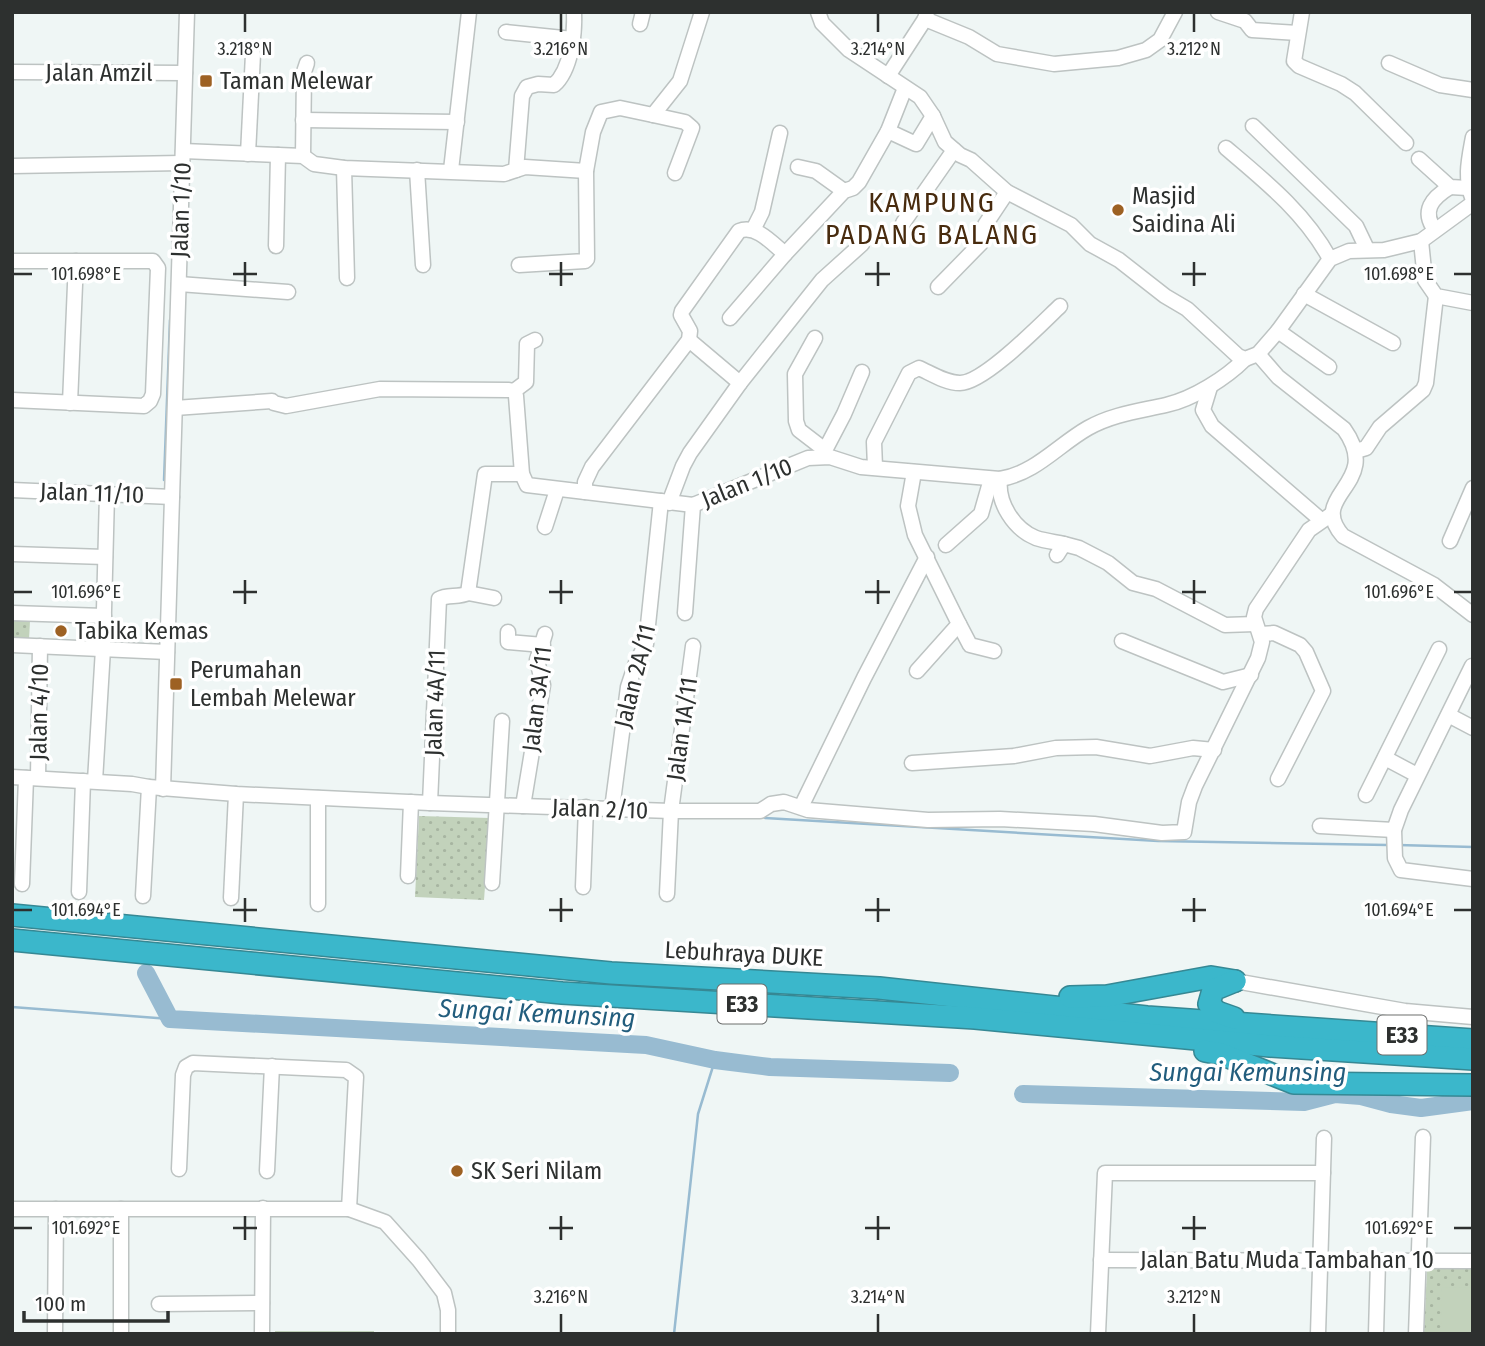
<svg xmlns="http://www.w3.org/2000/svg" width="1485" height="1346" font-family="'Fira Sans Condensed',sans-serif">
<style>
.grass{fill:url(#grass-dots)}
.garden{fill:#c2d2bb}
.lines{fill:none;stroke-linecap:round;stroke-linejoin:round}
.stream{stroke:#98bbd1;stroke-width:2.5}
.river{stroke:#98bbd1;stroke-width:18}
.minor-casing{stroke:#bdc3c2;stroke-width:17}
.highway-casing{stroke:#368894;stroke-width:24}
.minor{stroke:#fff;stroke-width:14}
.highway{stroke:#3bb7cb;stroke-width:21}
.ticks{fill:none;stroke:#2d302f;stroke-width:2.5}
.poi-dot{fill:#9d6123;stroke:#fff;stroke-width:2.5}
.labels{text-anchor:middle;stroke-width:7;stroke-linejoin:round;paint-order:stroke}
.shield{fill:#fff;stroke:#6c6e6d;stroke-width:2}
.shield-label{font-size:23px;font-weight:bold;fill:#2d302f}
.street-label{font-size:24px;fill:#2d302f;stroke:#fff}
.poi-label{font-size:24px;fill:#2d302f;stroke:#fff;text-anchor:start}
.water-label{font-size:26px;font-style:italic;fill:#225d7d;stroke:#fff}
.quarter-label{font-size:28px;letter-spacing:2px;fill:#482b0e;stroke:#fff}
.ticks-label{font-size:18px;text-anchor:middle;fill:#2d302f;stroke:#fff;stroke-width:7;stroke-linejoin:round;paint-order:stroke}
</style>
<defs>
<pattern id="grass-dots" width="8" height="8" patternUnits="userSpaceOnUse" patternTransform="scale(1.75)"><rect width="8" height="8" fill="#c2d2bb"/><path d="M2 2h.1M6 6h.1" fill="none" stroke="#a7b5a1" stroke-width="1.8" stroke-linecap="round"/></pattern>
</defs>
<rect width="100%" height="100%" fill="#eff6f5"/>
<g class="grass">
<path d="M12,620L30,621L29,640L12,639Z"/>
<path d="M419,816L490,818L484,900L415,897Z"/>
<path d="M1427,1268L1473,1269V1334H1424Z"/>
<rect x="275" y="1331" width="99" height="3"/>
</g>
<path class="garden" d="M1442,1287L1473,1288V1334H1441Z"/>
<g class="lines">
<g class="stream">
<path d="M164,480L170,320"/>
<path d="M765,818L1158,841L1388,845"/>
<path d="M1398,845L1473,847"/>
<path d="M12,1007L170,1019"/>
<path d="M674,1334L698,1114L715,1060"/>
</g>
<g class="river">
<path d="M146,973L170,1019L646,1045L715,1060L770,1067L950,1073"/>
<path d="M1023,1094L1304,1102L1335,1094L1361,1096L1391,1104L1421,1108L1473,1101"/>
</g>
<defs>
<g id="minor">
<path d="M818,12L822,23L849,50L920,97L933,116L945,142L960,155L971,160L1007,192L1071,225L1090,244L1119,260L1165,296L1187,309L1238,356L1245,359L1258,354L1278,331L1330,259L1349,251L1384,250L1421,241L1473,203"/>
<path d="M1218,12L1245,21L1252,30L1298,33"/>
<path d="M1302,12L1294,61L1299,66L1341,84L1355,93L1406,143"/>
<path d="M925,19L969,37L997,54L1054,64L1118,58L1146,50L1160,40L1175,12"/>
<path d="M640,24L643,12"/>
<path d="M506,32L573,39"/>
<path d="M1389,63L1440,85L1473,90"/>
<path d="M12,72L185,73"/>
<path d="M888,76L925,19L927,12"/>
<path d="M653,115L685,122L692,128L675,173"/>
<path d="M303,120L457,122"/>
<path d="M1253,126L1356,226L1367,249"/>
<path d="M888,131L916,144L933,116"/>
<path d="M1473,137C1469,159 1464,178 1473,200"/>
<path d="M1226,148C1265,181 1305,213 1330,259"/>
<path d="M183,151L303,156L314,164L344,168L504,174L525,167L586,171"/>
<path d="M248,154L253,54"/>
<path d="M303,156L304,72L307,63"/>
<path d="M1419,159L1450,187L1468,188"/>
<path d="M12,166L182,163"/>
<path d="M798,167L816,171L844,191"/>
<path d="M344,168L347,278"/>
<path d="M417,170L423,265"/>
<path d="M451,170L469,12"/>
<path d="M516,170L522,96L527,87L538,84L554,85C571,70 575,34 574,12"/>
<path d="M903,223L954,150"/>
<path d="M753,230L762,212L780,133"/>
<path d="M1435,230C1421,211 1432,198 1450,187"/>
<path d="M1421,241L1425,280L1436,296L1473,303"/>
<path d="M276,246L278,155"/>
<path d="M12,261H153L158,268L153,394L150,401L144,406L12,400"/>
<path d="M519,265L585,261L587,259L586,171L593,132L601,112L620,108L653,115L680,81L702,12"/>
<path d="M179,284L288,292"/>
<path d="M938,287L981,243L985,225L1007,192"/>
<path d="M1304,294L1393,343"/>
<path d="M730,318L785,254L844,191L853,188L859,182L888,131L905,88"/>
<path d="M1278,331L1329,367"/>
<path d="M815,338L795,374L796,421L799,430L825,450"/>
<path d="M689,340L740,383"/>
<path d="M1258,354L1278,377L1344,429C1384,485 1306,494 1343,536L1434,585L1473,615"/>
<path d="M1210,387L1203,410L1212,426L1321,520"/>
<path d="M514,391L526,382L527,344L535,340"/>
<path d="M70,403L76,261"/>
<path d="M175,408L272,401L274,403L286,406L380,389L509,390L514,391L516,396L522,474L527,485L693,505L808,458L830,457L861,467L1000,479C1036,473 1058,445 1088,428C1113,414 1140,411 1166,405C1193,399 1226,378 1245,359"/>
<path d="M1356,451L1366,448L1380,427L1423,390L1426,383L1436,296"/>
<path d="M822,456L844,414L862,372"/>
<path d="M875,467L874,442L909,373L919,368C932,374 946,383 960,383C984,383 1041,324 1060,306"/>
<path d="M914,472L908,506L915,535L959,624L917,671"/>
<path d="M1000,479C997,503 1014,529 1036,538C1045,541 1055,542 1064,544"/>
<path d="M12,490L172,497"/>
<path d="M585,492V482L592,467L689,340L690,331L681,315L682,311L739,231C756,224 773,244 785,254"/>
<path d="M669,503L683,466L690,453L740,383L822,280L862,244"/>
<path d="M545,527L557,490"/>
<path d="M1450,541L1473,488"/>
<path d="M946,545L981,514L991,479"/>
<path d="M12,554L105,557"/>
<path d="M1057,555L1064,544L1079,548L1108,563L1133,583L1156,589L1225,625L1255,624"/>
<path d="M468,593L494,598"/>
<path d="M12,613L104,616"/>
<path d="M685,613L693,505"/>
<path d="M959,624L970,645L994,651"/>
<path d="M508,632V642L543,645"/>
<path d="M1261,634L1274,633L1300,645L1306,652L1323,691L1278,779"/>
<path d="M1122,641L1223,682L1251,675"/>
<path d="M12,645L167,652"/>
<path d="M1472,666L1401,810L1394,830L1395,858L1401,870L1473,879"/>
<path d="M1454,718L1473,728"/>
<path d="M1385,758L1417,775"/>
<path d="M912,763L1014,756L1056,748L1096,747L1150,756L1193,748L1214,750"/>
<path d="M12,777L132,784L149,787L236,794L430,803L671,811H760L771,804L784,802L808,810L928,820L1000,819L1094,824L1162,833L1184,832L1189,802L1195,786L1258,658L1262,642L1254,617L1256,609L1309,530L1332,514"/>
<path d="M38,778L40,646"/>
<path d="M95,781L103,649L107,494"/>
<path d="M163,789L187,12"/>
<path d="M1366,795L1439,649"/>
<path d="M430,803L439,599C447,594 459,598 468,593L485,474H522"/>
<path d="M523,806L543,685L537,660L545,634"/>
<path d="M801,807L864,678L927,557"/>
<path d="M612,809L628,687L636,663L646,644L661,501"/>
<path d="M1320,826L1394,830"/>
<path d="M408,876L411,802"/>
<path d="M492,883L502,721"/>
<path d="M22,884L26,778"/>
<path d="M583,887L586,807"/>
<path d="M79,892L83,781"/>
<path d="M667,894L671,811L693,646"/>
<path d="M143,896L149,787"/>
<path d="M231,898L236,794"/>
<path d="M318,904V798"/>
<path d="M1235,981L1405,1011L1473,1017"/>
<path d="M179,1169L183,1075L186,1067L193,1063L346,1070L356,1077L349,1209"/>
<path d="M267,1171L272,1066"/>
<path d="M12,1209H349L385,1222L419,1260L444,1293L448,1310V1334"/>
<path d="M121,1209V1334"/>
<path d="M1101,1260L1473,1261"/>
<path d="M159,1304L262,1303"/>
<path d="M55,1334L56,1209"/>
<path d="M262,1334L263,1208"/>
<path d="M1098,1334L1105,1173H1323"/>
<path d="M1318,1334L1324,1138"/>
<path d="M1376,1334L1378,1261"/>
<path d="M1416,1334L1423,1137"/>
</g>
<g id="highway">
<path d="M12,915L611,973L879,988L1147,1017L1473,1040"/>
<path d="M12,940L562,993L975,1018L1270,1046L1473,1059"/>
<path d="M1070,997L1107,996L1211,977L1235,981"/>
<path d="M1234,1018L1217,1012L1209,1004L1213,990L1235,981"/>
<path d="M1205,1051L1221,1054L1294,1083L1473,1085"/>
</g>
</defs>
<use href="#minor" class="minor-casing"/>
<use href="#highway" class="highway-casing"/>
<use href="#minor" class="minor"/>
<use href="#highway" class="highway"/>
</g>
<path class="ticks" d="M245,14V32M561,14V32M878,14V32M1194,14V32M245,262V286M561,262V286M878,262V286M1194,262V286M14,274H32M233,274H257M549,274H573M865,274H890M1182,274H1206M1454,274H1471M245,580V604M561,580V604M878,580V604M1194,580V604M14,592H32M233,592H257M549,592H573M865,592H890M1182,592H1206M1454,592H1471M245,898V922M561,898V922M878,898V922M1194,898V922M14,910H32M233,910H257M549,910H573M865,910H890M1182,910H1206M1454,910H1471M245,1216V1240M561,1216V1240M878,1216V1240M1194,1216V1240M14,1228H32M233,1228H257M549,1228H573M865,1228H890M1182,1228H1206M1454,1228H1471M561,1314V1332M878,1314V1332M1194,1314V1332"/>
<g class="poi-dot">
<rect x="199" y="74" width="14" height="14" rx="3.5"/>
<circle cx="1118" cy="210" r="7"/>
<circle cx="61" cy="631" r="7"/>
<rect x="169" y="677" width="14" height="14" rx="3.5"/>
<circle cx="457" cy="1171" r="7"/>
</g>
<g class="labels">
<g class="shield">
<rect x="717.5" y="984.5" width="49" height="39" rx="5"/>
<rect x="1377.5" y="1015.5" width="49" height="39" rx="5"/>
</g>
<g class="shield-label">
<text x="742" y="1012">E33</text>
<text x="1402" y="1043">E33</text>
</g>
<g class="street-label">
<text x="99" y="81">Jalan Amzil</text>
<text transform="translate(181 210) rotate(-88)" y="8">Jalan 1/10</text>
<text transform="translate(747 483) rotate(-22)" y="8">Jalan 1/10</text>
<text transform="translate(92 493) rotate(2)" y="8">Jalan 11/10</text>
<text transform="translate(635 676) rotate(-76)" y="8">Jalan 2A/11</text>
<text transform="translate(537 699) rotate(-83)" y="8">Jalan 3A/11</text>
<text transform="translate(435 703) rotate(-88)" y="8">Jalan 4A/11</text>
<text transform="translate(39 712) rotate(-89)" y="8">Jalan 4/10</text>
<text transform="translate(682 729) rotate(-82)" y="8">Jalan 1A/11</text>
<text transform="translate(600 809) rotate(2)" y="8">Jalan 2/10</text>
<text transform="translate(744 954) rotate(3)" y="8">Lebuhraya DUKE</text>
<text x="1287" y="1268">Jalan Batu Muda Tambahan 10</text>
</g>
<g class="poi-label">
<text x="220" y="89">Taman Melewar</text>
<text x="1132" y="204">Masjid<tspan x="1132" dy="28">Saidina Ali</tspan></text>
<text x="75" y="639">Tabika Kemas</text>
<text x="190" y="678">Perumahan<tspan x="190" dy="28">Lembah Melewar</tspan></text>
<text x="471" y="1179">SK Seri Nilam</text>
</g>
<g class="water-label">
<text transform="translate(537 1013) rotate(3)" y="9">Sungai Kemunsing</text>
<text x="1248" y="1081">Sungai Kemunsing</text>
</g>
<g class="quarter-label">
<text x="932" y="212">KAMPUNG<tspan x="932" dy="32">PADANG BALANG</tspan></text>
</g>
</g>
<g class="ticks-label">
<text x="245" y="55">3.218°N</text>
<text x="561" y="55">3.216°N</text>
<text x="878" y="55">3.214°N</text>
<text x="1194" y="55">3.212°N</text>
<text x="1399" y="280">101.698°E</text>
<text x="86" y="280">101.698°E</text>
<text x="1399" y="598">101.696°E</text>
<text x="86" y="598">101.696°E</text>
<text x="1399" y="916">101.694°E</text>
<text x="86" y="916">101.694°E</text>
<text x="1399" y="1234">101.692°E</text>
<text x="86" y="1234">101.692°E</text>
<text x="561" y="1303">3.216°N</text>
<text x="878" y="1303">3.214°N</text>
<text x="1194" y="1303">3.212°N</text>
</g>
<rect width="1485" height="1346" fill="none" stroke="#2d302f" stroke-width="28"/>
<path d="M24 1311v10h144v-10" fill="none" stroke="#2d302f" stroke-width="3.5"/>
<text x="35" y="1311" font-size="21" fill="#2d302f" stroke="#ffffff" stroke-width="5" paint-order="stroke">100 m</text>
</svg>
